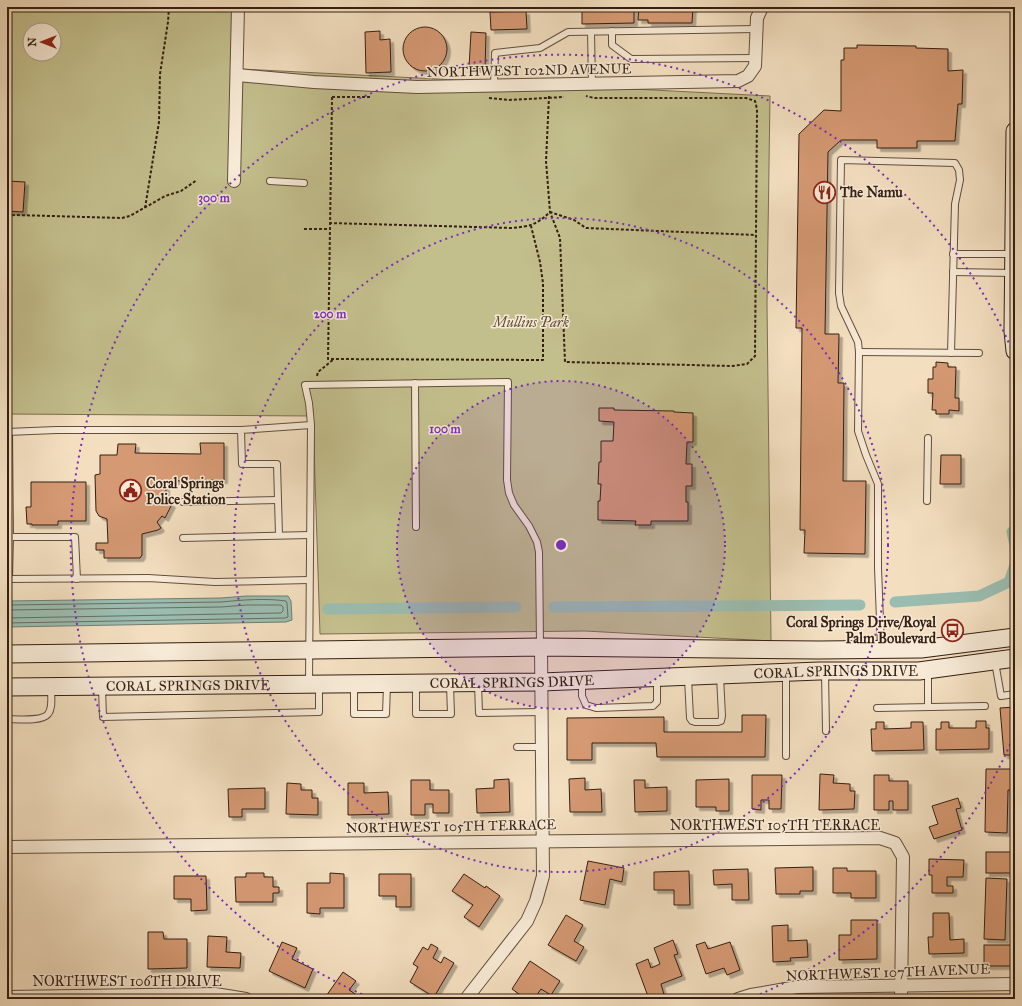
<svg xmlns="http://www.w3.org/2000/svg" width="1022" height="1006" font-family="'IM FELL Great Primer',serif">
<style>
.green{fill:#c3bf8d;stroke:#7c6e50;fill-rule:evenodd}
.water{fill:#9bbdb1;stroke:#727d72}
.lines{fill:none;stroke-linecap:round;stroke-linejoin:round}
.shore{stroke:#686e62;stroke-width:1}
.canal{stroke:#9bbdb1;stroke-width:11}
.building{fill:#d59973;stroke:#341e13;filter:url(#shadow)}
.service-casing{stroke:#644e3e;stroke-width:8}
.minor-casing{stroke:#644e3e;stroke-width:14}
.secondary-casing{stroke:#341e13;stroke-width:19}
.path{stroke:#341e13;stroke-width:2;stroke-dasharray:3 2;stroke-linecap:butt}
.service{stroke:#f7ead6;stroke-width:6}
.minor{stroke:#f7ead6;stroke-width:12}
.secondary{stroke:#f7ead6;stroke-width:17}
.ring{fill:none;stroke:#7b2cbf;stroke-width:2;stroke-dasharray:2 4}
.labels{text-anchor:middle;stroke-width:3;stroke-linejoin:round;paint-order:stroke}
.street-label{font-size:14px;fill:#341e13;stroke:#f7ead6}
.poi-label{font-size:14px;font-weight:bold;fill:#341e13;stroke:#f7ead6;text-anchor:start}
.park-label{font-size:14px;font-style:italic;fill:#5f4e38;stroke:#f7ead6}
.centre{fill:#7b2cbf;stroke:#f7ead6;stroke-width:2}
.ring-label{font-size:12px;text-anchor:middle;font-weight:bold;fill:#7b2cbf;stroke:#f7ead6;stroke-width:3;stroke-linejoin:round;paint-order:stroke}
</style>
<defs>
<filter id="shadow"><feDropShadow dx="3.5" dy="3.5" stdDeviation="0" flood-color="#0004"/></filter>
</defs>
<rect width="100%" height="100%" fill="#f3dfc0"/>
<filter id="stains"><feTurbulence type="fractalNoise" baseFrequency=".005" numOctaves="4"/><feColorMatrix values="0 0 0 0 .2 0 0 0 0 .09 0 0 0 0 .02 0 0 0 .5 -.17"/></filter>
<radialGradient id="worn" r=".72"><stop offset=".6" stop-color="#630" stop-opacity="0"/><stop offset="1" stop-color="#630" stop-opacity=".3"/></radialGradient>
<path class="green" d="M7,7H243L241,69L770,96L767,304L771,641L585,631L320,634L313,416L7,414ZM30,30H54V54H30Z"/>
<path class="water" d="M246,596H288L291,601L292,620L286,622L7,627V601L221,598Z"/>
<g class="lines">
<g class="shore">
<path d="M7,605L221,602C242,600 265,598 286,601L287,603L288,617L285,618L7,623"/>
<path d="M7,610L221,607L247,605H281L283,607V611L281,613L7,618"/>
</g>
<g class="canal">
<path d="M1012,532L1015,545"/>
<path d="M895,602L979,596L1009,582L1015,565"/>
<path d="M554,607L860,605"/>
<path d="M328,609L516,607"/>
</g>
</g>
<g class="building">
<path d="M582,7H634V23L582,24Z"/>
<path d="M639,7H693L692,23H648V20H638Z"/>
<path d="M526,11L527,29L491,30L490,12Z"/>
<circle cx="425" cy="49" r="22"/>
<path d="M380,31V40L390,39L391,72L366,73L365,32Z"/>
<path d="M471,32L486,33L485,69L469,68Z"/>
<path d="M857,45L916,46V48L948,49V71L963,70L962,104H958L955,141H917V148H877V140H841L828,152L825,334H839L838,383H844L843,481H866L865,554L804,553L805,530H800L802,328H796L799,134L824,110L841,111V60H844V48H857Z"/>
<path d="M7,181L25,182L23,212L7,211Z"/>
<path d="M936,362L948,363V367H956L955,398H959V411L949,410V414H936V410H932L933,393H928V379H933V367H936Z"/>
<path d="M599,408H614V410L674,411V412L693,413V442H687L686,464H692V486H686V502H688V521H651V525H635L636,521L598,520V501H600L601,484H598L599,462H601V441H613L614,422L599,421Z"/>
<path d="M200,443H224V480L166,481V501L172,504L165,518L162,516L157,522L161,528L158,530L142,534V555L140,558H104V550H96V543H108L107,519L99,516L96,511L95,475L100,474V455H117L118,444H136L135,453L201,454Z"/>
<path d="M941,455H961V484H940Z"/>
<path d="M31,482H86V521H58V525H32V524H27L26,507H31Z"/>
<path d="M1015,707V755H1004L1000,708Z"/>
<path d="M742,715H766L765,757H657L656,743H592V760H567V718L664,717V732H742Z"/>
<path d="M976,721H986V728H989V749L936,750V729H941V722H949V728H976Z"/>
<path d="M876,722H884V729L911,728V722H923L924,750L872,751L871,729H876Z"/>
<path d="M986,769H1015L1014,790H1008L1007,833L985,832Z"/>
<path d="M820,774L834,775L833,783L850,784V791H855L854,809L819,810Z"/>
<path d="M752,775H782L781,809H769V800H761V810L752,809Z"/>
<path d="M874,775H889V781H908V810H893V801H889V810H874Z"/>
<path d="M585,778V790L601,789L602,812H570L569,779Z"/>
<path d="M509,779L510,812L477,813L476,789L494,788V780Z"/>
<path d="M729,779V811H716V807H696V780Z"/>
<path d="M411,780H430V790H449V813H433V804H425V815H411Z"/>
<path d="M634,780H645V788L667,787V811L635,812Z"/>
<path d="M287,783L301,784V790H312V798H318V815L286,814Z"/>
<path d="M348,783H364V793L388,792L389,814L348,815Z"/>
<path d="M265,788V809H242V817H229L228,789Z"/>
<path d="M958,798L961,808L956,809L962,830L934,839L929,827L938,824L932,806Z"/>
<rect x="986" y="852" width="29" height="21"/>
<path d="M929,859L964,860L963,877H947V886H953V893H932V875H929Z"/>
<path d="M588,861L624,868L622,882L610,879L605,905L580,900Z"/>
<path d="M813,867V891H800V894H776L775,868Z"/>
<path d="M833,868H847V871H876V898H851V893H833Z"/>
<path d="M748,869L749,900H732V884L714,885L713,870Z"/>
<path d="M689,871L690,905H674V890H654V872Z"/>
<path d="M246,873H264V877H273V887H279V893H273V902H236L235,877H246Z"/>
<path d="M330,873L344,874V908H320V914L307,913V883H330Z"/>
<path d="M379,874H411V907H396V896H379Z"/>
<path d="M464,874L485,888L486,886L500,896L479,927L464,917L473,905L452,891Z"/>
<path d="M174,876H206L207,910L191,911V899H174Z"/>
<path d="M986,878L1007,879L1005,940L984,939Z"/>
<path d="M933,913H949L950,940L964,939V953L929,954L928,937H933Z"/>
<path d="M566,915L583,925L574,941L584,947L576,961L548,945Z"/>
<path d="M851,920H877V959L839,960V935H851Z"/>
<path d="M788,925V941L807,940L808,957L790,958L791,961L773,962L772,926Z"/>
<path d="M148,932H163L164,939H187V968L148,969Z"/>
<path d="M208,936L227,937L226,952L241,953L240,968L207,967Z"/>
<path d="M673,940L678,954L674,955L682,976L661,984L665,998L649,999L636,964L648,959L651,968L660,964L654,948Z"/>
<path d="M282,942L297,948L292,959L313,969L305,988L269,971Z"/>
<path d="M705,942L708,949L730,942L740,970L727,975L724,968L706,974L696,945Z"/>
<path d="M431,944L438,948L433,958L441,963L444,957L454,963L434,997L410,982L418,967L413,964L423,947L428,950Z"/>
<rect x="984" y="945" width="31" height="21"/>
<path d="M530,961L560,981L551,995L541,989L534,999H526L512,989Z"/>
<path d="M343,972L356,981L349,990L357,995L354,999H324Z"/>
</g>
<g class="lines">
<defs>
<g id="service">
<path d="M612,31V45L631,59L755,58"/>
<path d="M591,32L592,84"/>
<path d="M494,86L495,53L540,48L568,32L756,29"/>
<path d="M270,181L304,183"/>
<path d="M953,254H1013"/>
<path d="M953,272L1013,273"/>
<path d="M859,352L979,353"/>
<path d="M415,383L416,527"/>
<path d="M7,432L56,430H241"/>
<path d="M927,501L928,438"/>
<path d="M183,502L278,500"/>
<path d="M279,535L277,464H242L241,430L311,425"/>
<path d="M7,537H10L9,432"/>
<path d="M183,538L310,535"/>
<path d="M7,579L148,578L215,582L309,580"/>
<path d="M9,579L10,537H75L77,579"/>
<path d="M881,647L878,568V484L866,455L858,431L859,352L858,342L841,306L839,293L841,160L955,163L959,170L960,180L955,204L951,353"/>
<path d="M995,662L1001,696L1015,694"/>
<path d="M928,671V707"/>
<path d="M825,672L826,731"/>
<path d="M786,673V756"/>
<path d="M688,678L690,718L692,721L695,722H718L721,721L722,716L720,676"/>
<path d="M582,681V696L586,705L596,708L653,706L657,702V679"/>
<path d="M309,683L311,425L309,403L305,385L508,382L507,480L509,493L514,505L529,526L537,542L539,552L540,645"/>
<path d="M478,684L479,713L541,712"/>
<path d="M416,685V714H451L450,685"/>
<path d="M354,686V714H386L387,685"/>
<path d="M102,688L103,717L319,712V686"/>
<path d="M877,708L985,706"/>
<path d="M7,719C17,719 42,722 48,714C53,708 51,696 51,689"/>
<path d="M517,747H541"/>
</g>
<g id="minor">
<path d="M237,75L314,82L417,87L738,81L748,76L755,66L757,18L762,7"/>
<path d="M234,181L238,7"/>
<path d="M7,847L880,838L895,843L903,857L901,999"/>
<path d="M7,997L215,994L246,999"/>
<path d="M466,999L527,921L536,901L543,876L541,647"/>
<path d="M738,999L751,995L797,987L1015,984"/>
</g>
<g id="secondary">
<path d="M1015,131L1013,331L1015,351"/>
<path d="M7,654L541,647L819,650L921,649L1015,637"/>
<path id="s1" d="M7,687L541,682L819,671H919L1015,658"/>
</g>
</defs>
<use href="#service" class="service-casing"/>
<use href="#minor" class="minor-casing"/>
<use href="#secondary" class="secondary-casing"/>
<g class="path">
<path d="M549,96L546,161L550,212L560,238L565,362L732,366L747,364L755,356L757,109L755,101L746,98H594L586,96"/>
<path d="M332,97H372"/>
<path d="M332,97L328,359L543,360V283L540,262L531,226"/>
<path d="M489,98L509,100L564,97"/>
<path d="M145,208L159,122L160,74L168,22L169,7"/>
<path d="M7,216L15,215L122,218L130,216L165,196L181,191L197,180"/>
<path d="M329,223L512,228C531,226 536,225 550,212L574,220L586,228L755,235"/>
<path d="M304,229H329"/>
<path d="M317,376L318,372L334,359"/>
</g>
<use href="#service" class="service"/>
<use href="#minor" class="minor"/>
<use href="#secondary" class="secondary"/>
</g>
<circle cx="561" cy="545" r="164" fill="#7b2cbf" fill-opacity=".12"/>
<g class="ring">
<circle cx="561" cy="545" r="164"/>
<circle cx="561" cy="545" r="327"/>
<path d="M1015 733A491 491 0 0 1 749 999M373 999A491 491 0 1 1 1015 357"/>
</g>
<defs>
<symbol id="restaurant-ring" viewBox="-11 -11 22 22"><circle r="9.5" fill="#f7ead6" stroke="#8f2418" stroke-width="1.5"/><path d="M-5-6h1v4h1v-4h1v4h1v-4h1v5L-1.5 .5V6h-2V.5L-5-1ZM5-6V6H3V1.5H1.5Q1.5-4 5-6Z" fill="#8f2418"/></symbol>
<symbol id="civic-ring" viewBox="-11 -11 22 22"><circle r="9.5" fill="#f7ead6" stroke="#8f2418" stroke-width="1.5"/><path d="M-.6-6.5H3V-4.5H.6V-3L4-1V1h2V6H-6V1h2V-1L-.6-3ZM-1.2 2.5V6h2.4V2.5Z" fill="#8f2418"/></symbol>
<symbol id="bus-ring" viewBox="-11 -11 22 22"><circle r="9.5" fill="#f7ead6" stroke="#8f2418" stroke-width="1.5"/><path d="M-5-6H5V4H4V6H2V4H-2V6H-4V4H-5ZM-3.5-4V0h7V-4ZM-3.5 1.2v1.5H-2V1.2ZM2 1.2v1.5H3.5V1.2Z" fill="#8f2418"/></symbol>
</defs>
<g fill-rule="evenodd">
<use href="#restaurant-ring" x="812" y="180" width="25" height="25"/>
<use href="#civic-ring" x="118" y="478" width="25" height="25"/>
<use href="#bus-ring" x="940" y="618" width="25" height="25"/>
</g>
<g class="labels">
<g class="street-label">
<text transform="translate(529 70) rotate(-1)" y="5">NORTHWEST 102ND AVENUE</text>
<text dy="5" stroke="none"><textPath href="#s1" startOffset="829">CORAL SPRINGS DRIVE</textPath></text>
<text dy="5" stroke="none"><textPath href="#s1" startOffset="505">CORAL SPRINGS DRIVE</textPath></text>
<text dy="5" stroke="none"><textPath href="#s1" startOffset="181">CORAL SPRINGS DRIVE</textPath></text>
<text x="775" y="830">NORTHWEST 105TH TERRACE</text>
<text transform="translate(451 826) rotate(-1)" y="5">NORTHWEST 105TH TERRACE</text>
<text transform="translate(888 972) rotate(-2)" y="5">NORTHWEST 107TH AVENUE</text>
<text x="127" y="986">NORTHWEST 106TH DRIVE</text>
</g>
<g class="poi-label">
<text x="840" y="197">The Namu</text>
<text x="146" y="488">Coral Springs<tspan x="146" dy="16">Police Station</tspan></text>
<text x="936" y="627" text-anchor="end">Coral Springs Drive/Royal<tspan x="936" dy="16">Palm Boulevard</tspan></text>
</g>
<g class="park-label">
<text x="531" y="327">Mullins Park</text>
</g>
</g>
<circle cx="561" cy="545" r="6" class="centre"/>
<g class="ring-label">
<text x="214" y="202">300 m</text>
<text x="330" y="318">200 m</text>
<text x="445" y="433">100 m</text>
</g>
<rect width="1022" height="1006" fill="none" stroke="#f3dfc0" stroke-width="24"/>
<rect x="8" y="8" width="1006" height="990" fill="none" stroke="#341e13" stroke-width="2"/>
<rect x="12" y="12" width="998" height="982" fill="none" stroke="#341e13"/>
<g transform="translate(42 42) rotate(270)"><circle r="19" fill="#f7ead6" stroke="#a99888"/>
<path d="M0-3L7 15L0 10L-7 15Z" fill="#8f2418"/>
<text y="-6" font-size="11" font-weight="bold" text-anchor="middle" fill="#341e13">N</text>
</g>
<rect width="100%" height="100%" filter="url(#stains)"/>
<rect width="100%" height="100%" fill="url(#worn)"/>
</svg>
